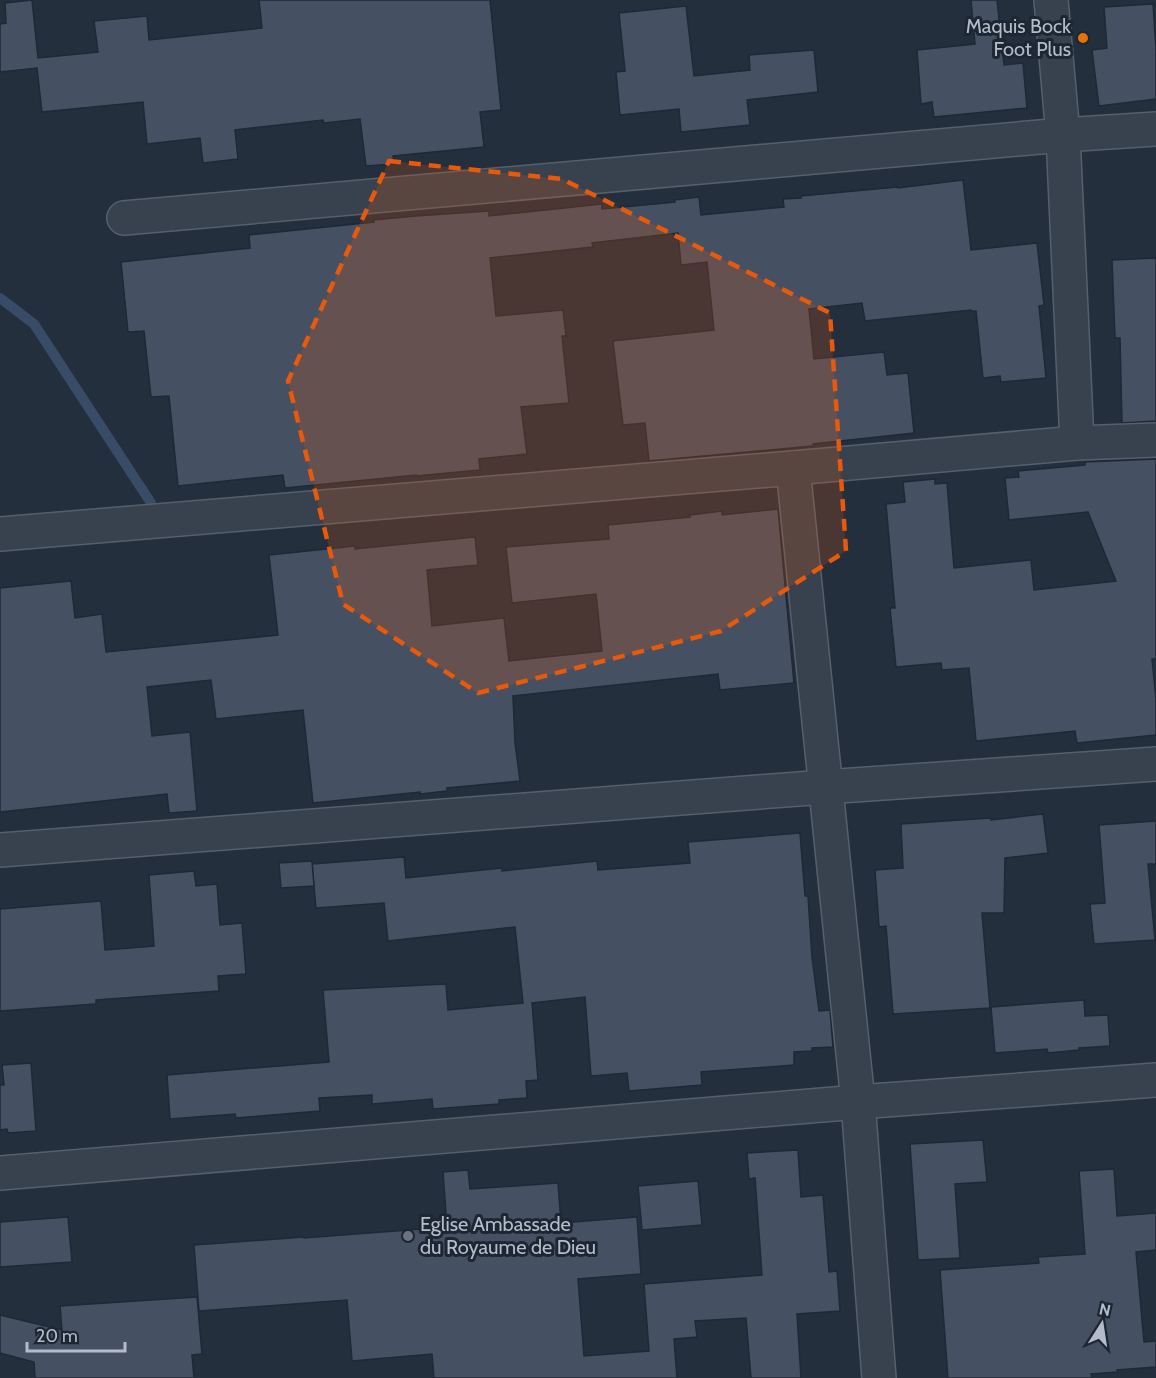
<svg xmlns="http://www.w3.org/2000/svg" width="1156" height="1378" font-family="Cabin,sans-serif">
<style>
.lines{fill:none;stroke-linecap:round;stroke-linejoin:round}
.stream{stroke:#394c67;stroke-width:10}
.building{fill:#455162;stroke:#1f2835;stroke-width:1.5}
.minor-casing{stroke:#565f6c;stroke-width:36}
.minor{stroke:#38414e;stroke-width:33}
.marked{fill:#e8590c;fill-opacity:0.2;stroke:#e8590c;stroke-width:4.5;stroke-dasharray:12 8;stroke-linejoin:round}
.food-dot{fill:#e8710a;stroke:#1d2633;stroke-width:2}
.worship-dot{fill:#6b7280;stroke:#1d2633;stroke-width:2}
.labels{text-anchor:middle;stroke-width:6;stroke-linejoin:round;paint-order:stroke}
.poi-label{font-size:20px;fill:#b4bcc9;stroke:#1d2633;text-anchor:end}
</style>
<rect width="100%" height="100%" fill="#242f3e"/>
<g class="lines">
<path class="stream" d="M0,298L34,324L151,503"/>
</g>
<g class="building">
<path d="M32,0L38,58L98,52L94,21L147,16L149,40L262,28L259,0H490L501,110L480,112L484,147L393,156L394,164L366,166L360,119L324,123L323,120L235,130L238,159L203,163L200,138L147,144L143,102L42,112L37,68L0,72V24L6,23L5,3Z"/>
<path d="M971,0H997L1004,65L1023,63L1027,108L934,117L932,102L921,104L917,50L975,44Z"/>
<path d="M1153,4L1156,50V99L1099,106L1092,50L1107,48L1104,7Z"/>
<path d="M686,6L694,76L750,70L749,55L814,50L818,92L747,100L750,125L681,132L679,109L620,115L616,72L625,71L619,13Z"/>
<path d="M963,180L971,250L1037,243L1044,305L1039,306L1046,378L1001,382L1000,376L983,378L976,311H971V310L865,321L862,303L809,309L814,359L884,352L887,375L908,373L914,433L813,444V446L649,461L645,423L623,425L613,341L714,330L707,262L681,265L678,233L592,243L593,247L490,258L496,316L563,310L566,336H562L569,403L521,407L527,454L479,459L480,470L416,476V475L285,488L283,475L178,486L169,396L151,397L144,331L128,332L121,262L250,248L249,235L374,222L373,220L416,216L489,211V216L602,204V209L675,202L674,200L699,197L701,215L784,207L783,199L801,198V196L897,187L898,188Z"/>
<path d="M1156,258V421L1122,423L1120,338H1115L1112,260Z"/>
<path d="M1156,459V659H1152L1156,699V735L1077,743L1075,731L976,741L969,668L942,670L941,663L896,667L890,608H895L886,504L905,502L903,482L935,479V484L947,483L954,568L1031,560L1034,590L1116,581L1088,512L1009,520L1005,478L1019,477L1018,471L1085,465V462Z"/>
<path d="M778,509L794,683L720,690L718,674L513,696L515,743L520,781L447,788V791L420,794V792L313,803L303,710L216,719L211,680L147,687L152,736L190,732L197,811L169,813L167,794L0,812V588L71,581L75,618L102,614L106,652L278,635L269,555L355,546V549L475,537L478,565L427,570L432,626L504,618L509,661L602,651L596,594L512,603L506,547L609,539L608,525L690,517V515L722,511V515Z"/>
<path d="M1043,814L1048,853L1005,858L1004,913H982L990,1008L893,1014L886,926L879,927L875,870L903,868L901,824L990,818L991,820Z"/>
<path d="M1156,821V864H1148L1155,940L1094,944L1090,904L1105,903L1099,825Z"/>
<path d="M800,833L805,896H808L812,957L819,1011L830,1010L833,1047L812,1048V1051L794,1052V1065L701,1072L702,1085L629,1091L627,1073L591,1076L585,997L532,1003L538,1080L526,1081L527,1098L499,1100V1104L433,1109L432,1099L372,1104V1095L319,1098L320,1111L236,1118L235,1114L170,1119L167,1075L329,1062L323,990L446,984L448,1010L523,1003L515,927L388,941L384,903L316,908L312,864L404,857L406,878L502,868V871L597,861L598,870L690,863L688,842Z"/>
<path d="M312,861L314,886L281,888L279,863Z"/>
<path d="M194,871L196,886L217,884L220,925L242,923L246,974L218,976L219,991L96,1000V1004L0,1011V909L101,901L105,950L154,946L149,875Z"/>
<path d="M1084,1000L1085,1016L1108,1015L1110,1046L1079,1048V1050L1048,1053L1047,1049L995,1053L991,1007Z"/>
<path d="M31,1063L36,1131L8,1133L7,1129L0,1130V1085H4L2,1065Z"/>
<path d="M983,1140L987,1182L955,1184L960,1258L918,1260L910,1144Z"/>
<path d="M798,1150L801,1197L823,1195L829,1272L837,1271L840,1311L797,1314L801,1378H751L746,1318L695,1321L697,1337L674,1339L677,1378H434L432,1354L352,1361L347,1300L199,1311L194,1245L304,1237V1238L447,1227L443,1172L468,1170L470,1189L558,1183L561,1223L637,1217L641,1274L578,1279L584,1356L649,1351L644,1284L762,1275L755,1178L749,1179L747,1153Z"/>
<path d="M1114,1169L1117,1216L1156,1213V1250L1136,1252L1144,1342L1156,1341V1367L1117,1370L1118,1372L1091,1374L1092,1378H948L940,1270L1039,1263L1038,1257L1085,1254L1079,1171Z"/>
<path d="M698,1181L702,1225L642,1230L638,1186Z"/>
<path d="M68,1217L72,1262L0,1267V1222Z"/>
<path d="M197,1297L202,1354L192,1355L194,1378H35L34,1362L0,1353V1315L62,1330L60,1306Z"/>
</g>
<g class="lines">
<defs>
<g id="minor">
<path d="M1051,0L1063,135L1077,443"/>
<path d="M124,218L1063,135L1156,129"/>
<path d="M793,468L858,1102L879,1378"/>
<path d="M0,534L793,468L1077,443L1156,440"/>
<path d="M0,850L825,787L1156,764"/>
<path d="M0,1173L858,1102L1156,1080"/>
</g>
</defs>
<use href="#minor" class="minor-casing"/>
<use href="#minor" class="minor"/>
</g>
<path class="marked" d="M389,161L562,179L830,313L846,551L721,631L478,693L343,604L288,381Z"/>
<circle class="food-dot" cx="1083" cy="38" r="6"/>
<circle class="worship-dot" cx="408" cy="1236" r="6"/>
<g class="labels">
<g class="poi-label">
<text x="1071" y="33">Maquis Bock<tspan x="1071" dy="23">Foot Plus</tspan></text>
<text x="420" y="1231" text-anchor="start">Eglise Ambassade<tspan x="420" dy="23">du Royaume de Dieu</tspan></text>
</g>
</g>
<g transform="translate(1102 1324) rotate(12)" stroke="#1d2633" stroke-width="4.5" paint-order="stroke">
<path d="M0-4.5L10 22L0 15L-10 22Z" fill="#b4bcc9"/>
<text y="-9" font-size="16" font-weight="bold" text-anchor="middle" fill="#b4bcc9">N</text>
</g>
<path d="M27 1342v9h98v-9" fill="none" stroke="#b4bcc9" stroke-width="3"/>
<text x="36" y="1342" font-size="18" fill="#b4bcc9" stroke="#1d2633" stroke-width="4.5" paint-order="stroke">20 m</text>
</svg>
